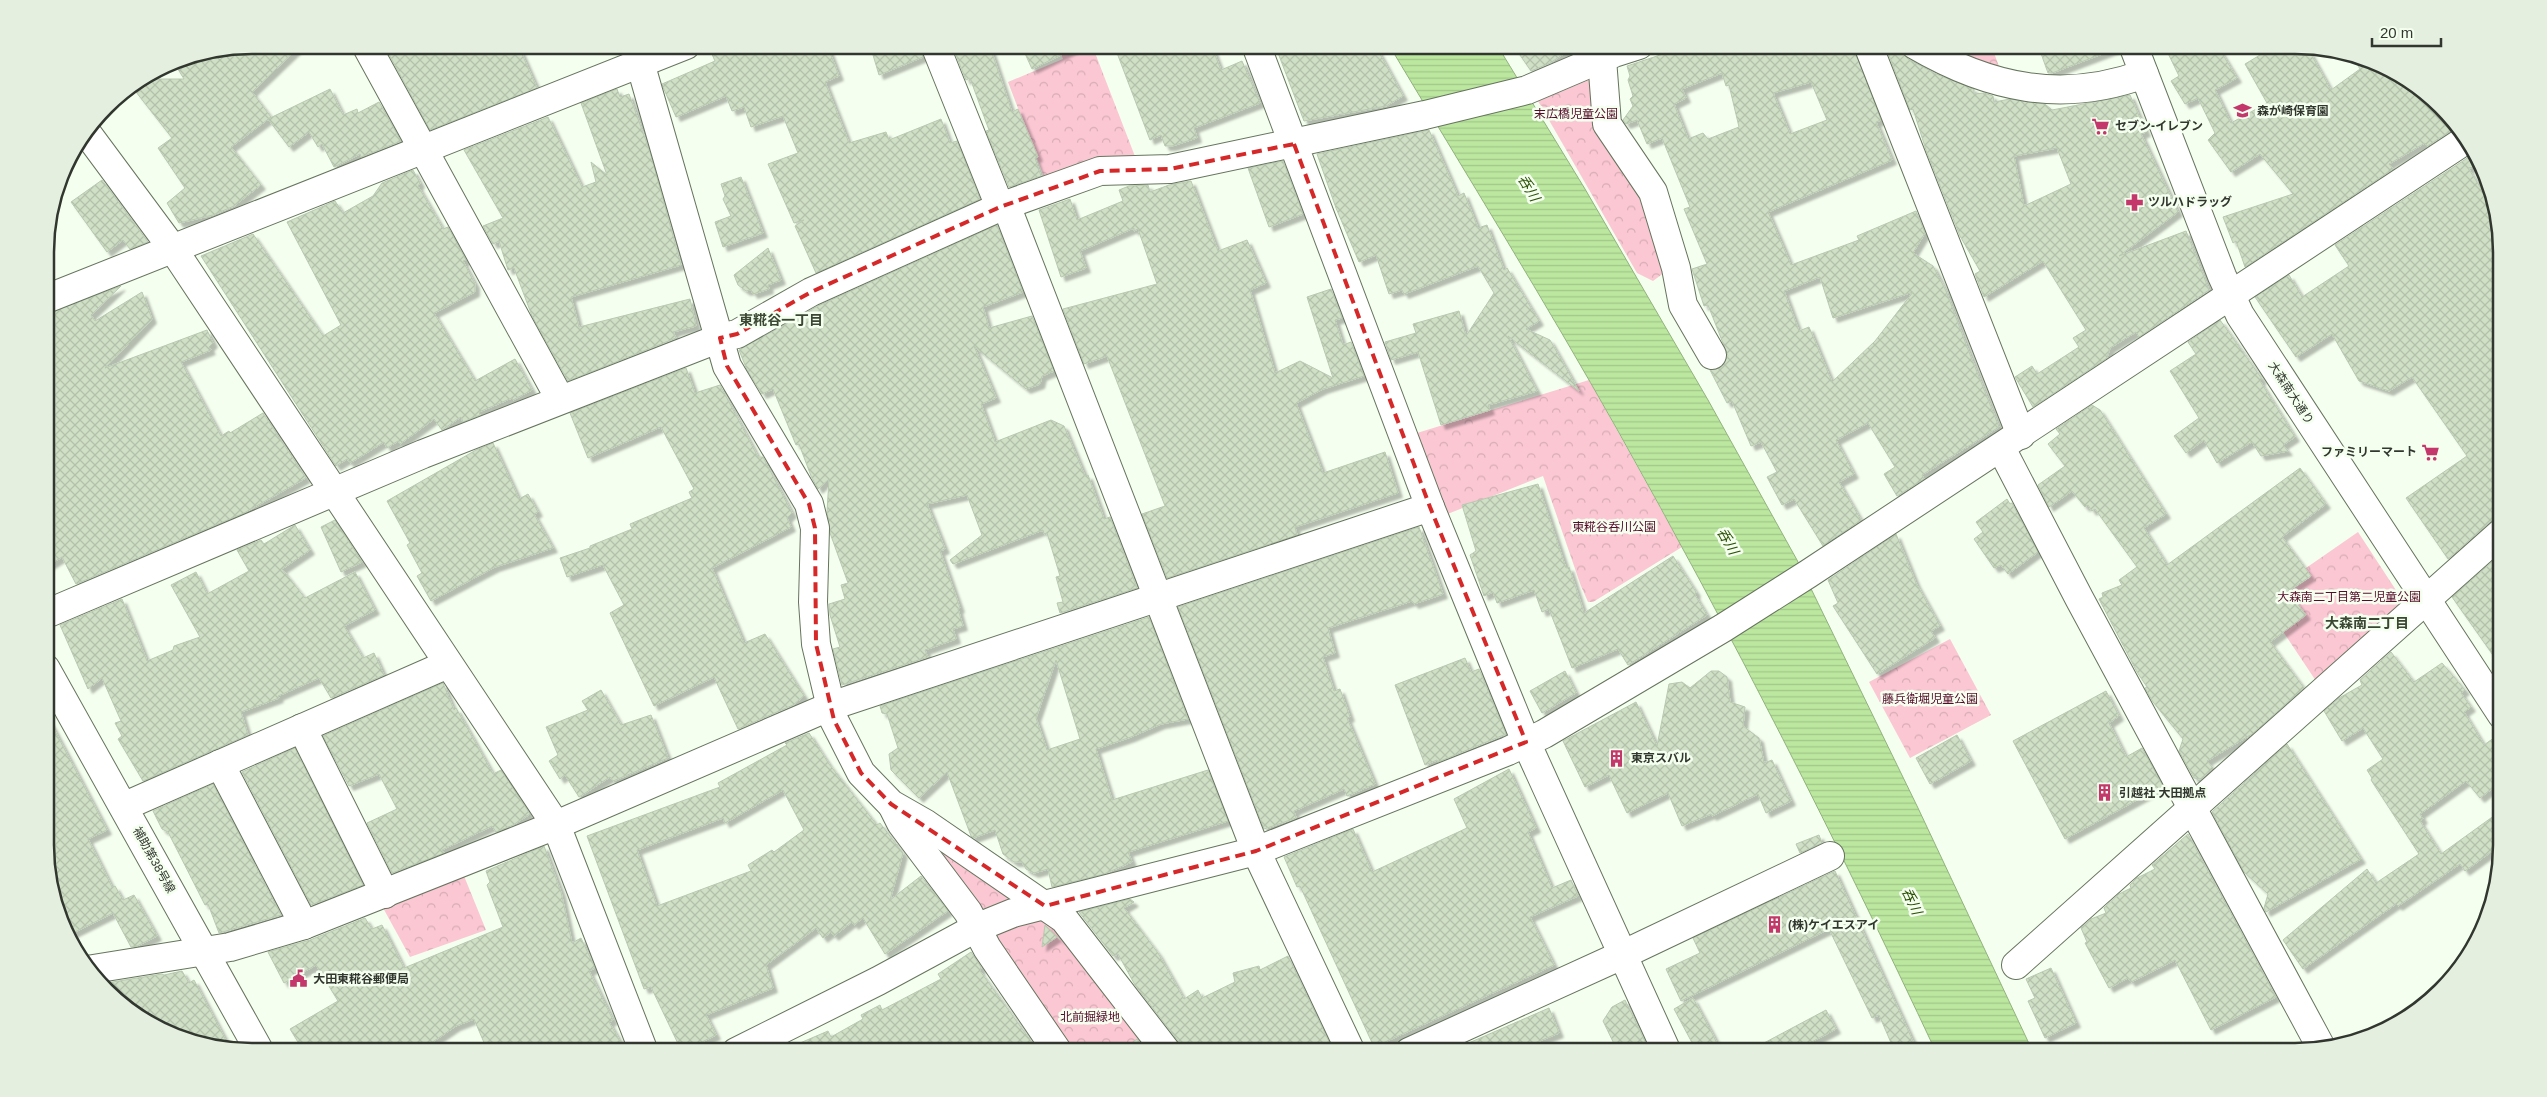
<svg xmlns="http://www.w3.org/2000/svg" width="2547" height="1097" font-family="Helvetica,'Noto Sans JP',sans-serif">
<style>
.park{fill:url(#park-crowns)}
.water{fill:url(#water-rules);stroke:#92b27d}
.building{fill:url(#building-cross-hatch);stroke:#b9c9b0;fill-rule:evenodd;filter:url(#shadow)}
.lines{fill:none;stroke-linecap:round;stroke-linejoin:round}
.minor-casing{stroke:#66745e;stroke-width:30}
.minor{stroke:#fff;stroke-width:28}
.marked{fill:none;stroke:#d62828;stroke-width:4;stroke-dasharray:10 6;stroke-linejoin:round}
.labels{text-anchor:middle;stroke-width:5;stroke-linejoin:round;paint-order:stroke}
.poi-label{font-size:12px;font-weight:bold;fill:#31372e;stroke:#f5ffef;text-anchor:start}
.park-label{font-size:12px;fill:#560b2a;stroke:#f5ffef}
.street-label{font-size:12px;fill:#31372e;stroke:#f5ffef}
.water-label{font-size:14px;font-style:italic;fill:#2d5206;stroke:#f5ffef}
.neighbourhood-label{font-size:14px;font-weight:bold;fill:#3b4733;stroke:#f5ffef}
.rim{fill:none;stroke:#31372e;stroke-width:2.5}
</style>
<defs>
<pattern id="park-crowns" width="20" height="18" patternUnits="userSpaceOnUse" patternTransform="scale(1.25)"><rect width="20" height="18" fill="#fac7d3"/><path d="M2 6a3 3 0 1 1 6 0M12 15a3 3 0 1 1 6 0" fill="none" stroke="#d7acb5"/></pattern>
<pattern id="water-rules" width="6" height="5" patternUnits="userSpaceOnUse" patternTransform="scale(1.25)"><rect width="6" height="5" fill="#bbe79f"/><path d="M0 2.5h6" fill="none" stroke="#a1c789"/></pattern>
<pattern id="building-cross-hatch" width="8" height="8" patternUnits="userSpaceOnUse" patternTransform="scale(1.25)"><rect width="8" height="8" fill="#d0e0c7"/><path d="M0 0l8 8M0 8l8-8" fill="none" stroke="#b3c1ab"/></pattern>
<filter id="shadow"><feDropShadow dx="4.5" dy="4.5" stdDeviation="1" flood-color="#0004"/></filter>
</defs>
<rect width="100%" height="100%" fill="#f5ffef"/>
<g class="park">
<path d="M1057,45H1092L1136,159L1046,182L1008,82L1063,59Z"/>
<path d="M1939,45H1991L2000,69Z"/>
<path d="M1596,77L1644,197L1665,272L1653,281L1637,273L1538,101Z"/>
<path d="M1589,380L1682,547L1593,602H1588L1581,586L1543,476L1435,519L1404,437Z"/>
<path d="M2358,532L2405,604L2318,684L2272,615L2275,602L2311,577L2306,568Z"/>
<path d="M1950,639L1991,715L1910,758L1869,682Z"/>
<path d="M928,828L1044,910L1160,1052H1073L919,841Z"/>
<path d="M464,876L486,930L410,957L382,906Z"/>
</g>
<path class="water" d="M1389,45H1497L1585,189L1708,400L1797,560L1918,808L2033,1052H1936C1837,841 1732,634 1618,431C1545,301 1466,174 1389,45Z"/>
<g class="building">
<path d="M252,45H301L252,92L271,117L231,147L261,185L234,206L213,215L179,223L167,203L185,188L158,148L172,138L136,92L152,79H184L173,61Z"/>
<path d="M384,45H518L537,88L430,130Z"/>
<path d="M722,45H827L839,76L825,82L849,143L886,132L889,140L941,119L950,143L957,141L980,199L816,273L795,226L804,220L794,223L768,164L798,153L783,116L751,127L744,107L732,111L726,96L676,117L663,87L662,84L715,61L710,50Z"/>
<path d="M870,45H920L923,57L879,75Z"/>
<path d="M952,45H978L980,50L990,47L1012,112L1018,109L1038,157L1035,158L1041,176L1009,187L986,131L989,130L986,122L970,78L966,80Z"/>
<path d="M1037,45H1082L1032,69L1023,49Z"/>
<path d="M1114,45H1211L1221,70L1242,61L1260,103L1194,128L1197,138L1172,146H1165L1161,135L1150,140Z"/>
<path d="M1275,45H1375L1403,96L1386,106L1304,121Z"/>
<path d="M1513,45H1577L1550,63L1531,71Z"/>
<path d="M1690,45H1737L1738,49L1755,45H1776L1778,52L1806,45H1853L1881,120L1876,122L1892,160L1768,212L1791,265L1859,240L1857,236L1916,211L1925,233L1913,253L1933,266L1946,291L1967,347L1999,427L1922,475L1924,479L1897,496L1884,474L1895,467L1868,423L1836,440L1854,474L1839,482L1861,520L1823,546L1794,499L1782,505L1767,477L1777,472L1761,442L1751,446L1732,401L1727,403L1710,370L1720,368L1728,356L1708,305L1704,306L1692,269L1707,264L1684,209L1690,207L1662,138L1647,144L1637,120L1626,124L1623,120L1633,106L1630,99L1633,96L1628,80L1630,76L1627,66ZM1722,73L1726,86L1729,85L1739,127L1708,139L1703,133L1688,139L1674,104L1686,98L1682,89ZM1811,82L1827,120L1790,134L1773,93ZM1820,277L1833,318L1913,292L1875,341L1832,382L1809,327L1799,331L1784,291Z"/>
<path d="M1885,45H1899L1902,53L1908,59L1936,74L1974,89V94L1984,93L1993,96L1994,102L2010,99L2045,104L2052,110L2130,95L2146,132L2141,134L2178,212L2119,256L2186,231L2209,290L2139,337L2136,332L2110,348L2107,358L2033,407L2015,377L2032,366L2037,374L2079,347L2073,338L2086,330L2043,261L1984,297L1975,274L1980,271L1960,236L1926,150L1913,109L1910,110ZM2057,148L2071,184L2024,206L2014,156Z"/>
<path d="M2038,45H2118V48L2052,73H2048Z"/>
<path d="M2164,45H2217L2237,78L2215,90L2231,123L2267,103L2245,64L2265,52L2261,45H2295L2307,47L2331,90L2360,69L2352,56L2374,61L2421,88L2459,126L2427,146L2425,143L2389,164L2393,169L2245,267L2236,241L2233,243L2223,217L2293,194L2260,154L2231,172L2208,140L2215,133L2198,98L2185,104L2171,81L2179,76Z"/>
<path d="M330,89L343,115L357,109L358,113L379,102L401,141L361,157L360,154L334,167L322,144L318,147L309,132L289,147L268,119Z"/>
<path d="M617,89L620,97L629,94L650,152L681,265L571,297L579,327L690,299L696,326L673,332L676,338L568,381L532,316L514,268L508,270L499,241L493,244L483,226L503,218L464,150L548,117L582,187L596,182L591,162L607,175L581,103Z"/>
<path d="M1429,130L1458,196L1464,193L1478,228L1487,225L1504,270L1507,268L1539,321L1526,329L1550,340L1579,391L1508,336L1537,391L1488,405L1490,410L1441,425L1418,352L1391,360L1385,342L1416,333L1413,324L1459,311L1466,336L1494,293L1478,266L1404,294L1402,290L1389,294L1376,255L1359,262L1336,208L1317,154Z"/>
<path d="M2475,153L2483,166L2468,168L2497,213L2500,225L2501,518L2491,521L2448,559L2406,498L2467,456L2412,377L2389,391L2359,381L2332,334L2296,357L2255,297L2289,275L2302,297L2349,266L2335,245Z"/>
<path d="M1283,161L1303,214L1269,227L1248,168Z"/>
<path d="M413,170L420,183L418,186L443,229L448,227L466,260L463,261L475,284V292L434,313L475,381L515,359L532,390L513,400L512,398L479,412L480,415L463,422L461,417L442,430L434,419L400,444L398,441L387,448L384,442L350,463L347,459L336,466L201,256L253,234L323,336L341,325L287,222L335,201L343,213L373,196L382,183Z"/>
<path d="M741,177L763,233L723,247L715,222L731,216L723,199L725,196L721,184Z"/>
<path d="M102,180L148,242L130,249L123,240L107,252L71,202Z"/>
<path d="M1191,181L1218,251L1247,240L1266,283L1250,290L1275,373L1300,361L1333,378L1307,297L1331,289L1342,318L1335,320L1343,345L1351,342L1364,376L1323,389L1296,403L1323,473L1385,452L1398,493L1295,527L1297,535L1167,578L1142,514L1165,506L1107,356L1084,364L1063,309L1157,284L1138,229L1134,231V228L1080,251L1086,268L1061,277L1039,210L1070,199L1077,220L1123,201L1119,190L1129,186L1148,185L1150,192L1169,185Z"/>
<path d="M997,225L1023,292L983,307L989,328L1032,316L1054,371L1042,376L1040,384L1026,389L974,346L996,398L981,404L995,442L1051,420L1064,426L1085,476L1088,475L1104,519L1110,517L1137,588L1060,613L1057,603L1063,602L1056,577L1060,576L1047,533L1044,534L1043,530L953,564L950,560L982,535L967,495L927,504L945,549L940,551L960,608L958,609L963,626L953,629L956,639L925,650L928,657L842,685L833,649L840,647L830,615L829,604L845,599L841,585L848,583L830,533L827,512L829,479L818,489L811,476L799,444L796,445L773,389L762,394L747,370L739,350L818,306Z"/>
<path d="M768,248L781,280L768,285L769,289L753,294L751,290L746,291L738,285L734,275Z"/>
<path d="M121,286L91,315L95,321L142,292L152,319L105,368L207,330L213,343L209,347L211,350L181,362L221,436L229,431L230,433L263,413L306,478L244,513L76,584L62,557L46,567V314Z"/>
<path d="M2220,320L2262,379L2260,381L2295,437L2283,445L2288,451L2261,456L2252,442L2217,463L2204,440L2186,453L2174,436L2199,418L2170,371L2196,354L2188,342Z"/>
<path d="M686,368L695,393L720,385L758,457H763L792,513L787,518L791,527L712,568L744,643L765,634L804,696L793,705L738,729L714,677L654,706L610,613L624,605L603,565L567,577L560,558L590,548V546L632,529L630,524L692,498L689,492L694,489L661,427L588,458L570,413Z"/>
<path d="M2092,405L2100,410L2166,514L2144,528L2167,565L2300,468L2326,504L2282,537L2311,576L2288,591L2306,615L2270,642L2304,688L2252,734L2207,761L2213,768L2201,779L2194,778L2179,751L2183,739L2153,702L2145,688L2147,687L2137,672L2099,599L2103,597L2102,593L2122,585L2119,580L2137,567L2095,509L2092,511L2088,505L2085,507L2072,491L2049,507L2038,485L2065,466L2048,444L2060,434L2056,429Z"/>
<path d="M493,443L519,499L528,494L538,512L534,514L553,548L495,567L431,601L417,576L422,573L407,545L410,543L387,501L476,450Z"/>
<path d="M1538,484L1566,568L1569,567L1584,613L1673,556L1696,592L1695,595L1707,615L1628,665L1618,649L1572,668L1549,609L1542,612L1534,590L1497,603L1493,592L1484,596L1470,555L1476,551L1462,505Z"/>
<path d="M2007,499L2010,504L2012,503L2038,552L2008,574L2001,565L1994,568L1974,539L1983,532L1976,522Z"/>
<path d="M335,520L362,562L341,572L321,527Z"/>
<path d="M295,525L310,550L282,569L305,598L355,572L375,610L344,626L363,658L374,653L384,675L331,698L319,678L278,696L279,698L241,712L248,735L143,781L118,739L122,736L115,723L121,721L102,678L88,689L60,625L122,599L147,661L173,650L174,646L200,637L171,585L196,572L207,594L249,571L237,550L261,540L264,544Z"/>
<path d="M1419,527L1443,594L1414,604L1412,601L1328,628L1335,653L1323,657L1334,691L1340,689L1350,717L1347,718L1375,784L1347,796L1344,789L1294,811L1296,818L1264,829L1178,607Z"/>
<path d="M1896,534L1916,583L1940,626L1931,631L1935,638L1877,674L1833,606L1838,603L1828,580Z"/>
<path d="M2501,554V616L2502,668L2452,597Z"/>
<path d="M1149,617L1188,719L1161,724L1131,737L1096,749L1112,800L1208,770L1228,821L1128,852L1132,862L1104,874L1052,887L1048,869L1034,873L1026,869L1022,862H1014L1003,854L995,830L973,838L971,836L947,772L919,798L891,770L889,754L898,748L887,714L882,713L880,706ZM1056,660L1080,739L1047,750L1036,718Z"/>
<path d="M2391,652L2414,682L2442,663L2465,690L2461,693L2471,707L2464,712L2484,745L2502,732V781L2480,798L2466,781L2420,814L2423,819L2420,821L2441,854L2502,810V844L2465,871L2460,864L2398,906L2396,904L2303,969L2283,940L2367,869L2376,883L2419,854L2371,780L2372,778L2367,770L2383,759L2363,728L2342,741L2324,711L2339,698L2362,685L2360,680Z"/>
<path d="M1465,658L1471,672L1479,669L1506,734L1438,762L1437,760L1425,765L1395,685Z"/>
<path d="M1565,671L1576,693L1542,713L1530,691Z"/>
<path d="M1711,671H1719L1727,677L1730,702L1745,707L1743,726L1759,738L1764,763L1772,760L1791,801L1766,813L1758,794L1712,816L1711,814L1682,826L1668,793L1627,813L1609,775L1585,787L1563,741L1636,702L1657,746L1669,684L1682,682L1690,688Z"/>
<path d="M443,683L454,710L456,708L493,774L501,770L530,814L513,825L496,832L492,826L442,850L444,853L392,873L367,823L397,809L379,774L349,786L323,736Z"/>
<path d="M601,690L621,725L651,715L668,758L613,781L610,777L579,797L565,775L560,779L549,761L558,755L546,727L588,710L582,701Z"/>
<path d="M2106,691L2119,716L2109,723L2126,757L2142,748L2163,786L2065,839L2013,741Z"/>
<path d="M46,714L107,830L88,839L112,887L115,886L123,900L134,895L157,936L137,946L131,947L113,913L67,936L61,925L47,873Z"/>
<path d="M809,733L829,764L877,825L880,823L903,853L890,900L921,876L948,911L885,954L863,918L854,925L852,922L834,936L831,932L823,938L816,928L766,965L773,988L706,1015L716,1035L682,1052L651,987L644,989L587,836L720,787L718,783L787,745L785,743ZM783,790L804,830L774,852L772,850L748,865L751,871L657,906L637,850L723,818L725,823Z"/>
<path d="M1957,735L1971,761L1930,784L1916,758Z"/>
<path d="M2287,744L2361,859L2266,912L2264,908L2268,894L2244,872L2212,812Z"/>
<path d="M295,748L363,885L311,905L242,772Z"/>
<path d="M1509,769L1536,828L1528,832L1552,888L1571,880L1578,896L1530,917L1554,965L1374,1047L1300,886L1297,887L1284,857L1353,829L1372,872L1467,828L1454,799Z"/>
<path d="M213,784L281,915L219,933L208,904L205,905L168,832L162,829L153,811Z"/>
<path d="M2188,834L2276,997L2211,1030L2175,960L2131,982L2128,978L2109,988L2085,943L2087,942L2081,928L2091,919L2106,913L2104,908L2119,894L2131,888L2130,885L2137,878L2155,869L2152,865Z"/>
<path d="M1819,835L1822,843L1800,853L1796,844Z"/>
<path d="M544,846L561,892L572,943L581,938L595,968L589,971L613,1020L609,1022L626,1052H488L474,1019L456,1026L418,1052H304L290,1029L338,1001L316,965L284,983L268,952L310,940L365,918L372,929L382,925L404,968L503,927L487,885L490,882L486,871Z"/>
<path d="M1835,871L1918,1052H1895L1879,1015L1872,1018L1829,929L1681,1001L1666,969L1700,953L1693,938Z"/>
<path d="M1130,899L1134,902L1124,908L1158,953L1184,999L1198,990L1202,998L1235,982L1233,973L1259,966L1260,970L1288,956L1334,1052H1182L1179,1042L1135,985L1118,954L1113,956L1079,912Z"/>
<path d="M1045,925L1060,940L1057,937L1042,947Z"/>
<path d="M971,952L981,967L980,971L1039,1052H779L828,1031L831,1037L863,1019L861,1015L880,1005L882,1010L941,979L938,974Z"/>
<path d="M2051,968L2076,1023L2045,1038L2028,1001L2035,998L2026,979Z"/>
<path d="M182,971L189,983L194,980L230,1048L173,1036L126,1009L100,984L162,974L164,975Z"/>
<path d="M1693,998L1712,1033L1721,1052H1697L1674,1009Z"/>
<path d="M1625,1000L1639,1029L1650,1052H1618L1603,1021L1612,1007Z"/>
<path d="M1549,1008L1559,1033L1513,1052H1448Z"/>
<path d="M1826,1010L1836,1029L1793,1052H1747Z"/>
<path d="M1137,1039L1147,1052H1119Z"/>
</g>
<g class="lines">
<defs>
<g id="minor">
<path d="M366,45L560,399"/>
<path d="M635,45L727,366L809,504L815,528L813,602L816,644L834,720L861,773L891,804L926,824L1064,919L1167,1052"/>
<path d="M935,45L1000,207"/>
<path d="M1256,45L1430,507L1526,742L1667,1052"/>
<path d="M1597,45L1602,59L1607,124L1653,192L1676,268L1683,305L1712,355"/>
<path d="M1868,45L2021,435"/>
<path d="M1915,45C1989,88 2062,104 2144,74"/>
<path d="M2133,45L2222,276L2240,315L2502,715"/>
<path d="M87,133L173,249L556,825L644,1052"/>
<path d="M1006,205L1256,851L1351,1052"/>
<path d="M46,299L686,45"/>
<path d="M2001,448L2079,598L2322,1049"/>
<path d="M46,614L423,454L720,338L737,334L811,292L1000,207L1100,171L1170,169L1425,115L1527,90L1614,53L1639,45"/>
<path d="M46,669L260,1052"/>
<path d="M302,728L385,894"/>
<path d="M220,764L304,925"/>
<path d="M125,806L448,664"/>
<path d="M893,807L901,823L968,912L987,948L1058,1052"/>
<path d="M2016,965L2501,533"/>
<path d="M87,970L230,947L304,925L556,825L831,706L1430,507"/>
<path d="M736,1052L878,981L976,928L1013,913L1256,851L1508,751L1544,734L1723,628L1808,574L2467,139"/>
<path d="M1409,1052L1622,955L1830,856"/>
</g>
</defs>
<use href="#minor" class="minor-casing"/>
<use href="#minor" class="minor"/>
</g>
<path class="marked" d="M1294,144L1430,507L1526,742L1256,851L1045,906L891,804L861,773L834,720L816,644L815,528L809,504L727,366L720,338L737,334L811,292L1000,207L1100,171L1170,169Z"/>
<defs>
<symbol id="school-bare" viewBox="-9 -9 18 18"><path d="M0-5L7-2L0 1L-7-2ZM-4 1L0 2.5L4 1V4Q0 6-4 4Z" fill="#c3376b" stroke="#f5ffef" stroke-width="2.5" paint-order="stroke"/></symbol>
<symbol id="supermarket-bare" viewBox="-9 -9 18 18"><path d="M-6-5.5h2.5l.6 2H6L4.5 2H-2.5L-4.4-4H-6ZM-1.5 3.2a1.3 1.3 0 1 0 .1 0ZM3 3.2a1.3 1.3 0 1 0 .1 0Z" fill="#c3376b" stroke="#f5ffef" stroke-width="2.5" paint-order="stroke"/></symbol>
<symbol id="pharmacy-bare" viewBox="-9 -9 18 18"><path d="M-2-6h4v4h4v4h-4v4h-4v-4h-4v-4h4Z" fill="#c3376b" stroke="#f5ffef" stroke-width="2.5" paint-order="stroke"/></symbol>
<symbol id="building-bare" viewBox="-9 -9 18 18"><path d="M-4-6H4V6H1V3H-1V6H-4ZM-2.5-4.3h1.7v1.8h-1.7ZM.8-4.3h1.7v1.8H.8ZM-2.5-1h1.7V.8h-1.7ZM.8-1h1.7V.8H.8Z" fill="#c3376b" stroke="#f5ffef" stroke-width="2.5" paint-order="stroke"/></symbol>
<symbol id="civic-bare" viewBox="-9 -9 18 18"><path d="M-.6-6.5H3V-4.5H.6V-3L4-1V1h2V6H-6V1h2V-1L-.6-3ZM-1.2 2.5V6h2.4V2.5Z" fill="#c3376b" stroke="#f5ffef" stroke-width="2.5" paint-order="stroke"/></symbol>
</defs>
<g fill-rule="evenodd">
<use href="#school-bare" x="2230" y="98" width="25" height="25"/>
<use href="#supermarket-bare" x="2088" y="114" width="25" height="25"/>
<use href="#pharmacy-bare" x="2122" y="190" width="25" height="25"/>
<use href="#supermarket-bare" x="2418" y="440" width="25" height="25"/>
<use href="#building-bare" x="1604" y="746" width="25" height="25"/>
<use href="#building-bare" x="2092" y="780" width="25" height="25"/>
<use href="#building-bare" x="1762" y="912" width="25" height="25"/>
<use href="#civic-bare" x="286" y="966" width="25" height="25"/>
</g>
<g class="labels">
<g class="poi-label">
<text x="2257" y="115">森が崎保育園</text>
<text x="2115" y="130">セブン-イレブン</text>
<text x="2148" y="206">ツルハドラッグ</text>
<text x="2417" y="456" text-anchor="end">ファミリーマート</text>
<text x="1631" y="762">東京スバル</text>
<text x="2119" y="797">引越社 大田拠点</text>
<text x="1788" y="929">(株)ケイエスアイ</text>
<text x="313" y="983">大田東糀谷郵便局</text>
</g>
<g class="park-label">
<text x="1576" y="118">末広橋児童公園</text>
<text x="1614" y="531">東糀谷呑川公園</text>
<text x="2349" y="601">大森南二丁目第二児童公園</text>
<text x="1930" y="703">藤兵衛堀児童公園</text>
<text x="1090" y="1021">北前掘緑地</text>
</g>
<g class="street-label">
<text transform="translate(2291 393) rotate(57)" y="4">大森南大通り</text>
<text transform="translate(154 860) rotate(61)" y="4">補助第38号線</text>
</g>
<g class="water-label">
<text transform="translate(1529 188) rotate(59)" y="5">呑川</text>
<text transform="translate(1728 541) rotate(61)" y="5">呑川</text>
<text transform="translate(1912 901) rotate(65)" y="5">呑川</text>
</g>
<g class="neighbourhood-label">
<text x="781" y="325">東糀谷一丁目</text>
<text x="2367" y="628">大森南二丁目</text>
</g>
</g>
<path d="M0 0H2547V1097H0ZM252 54H2295A198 198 0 0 1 2493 252V845A198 198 0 0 1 2295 1043H252A198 198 0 0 1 54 845V252A198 198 0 0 1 252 54Z" fill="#e5efe0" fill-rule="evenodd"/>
<path class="rim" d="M252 54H2295A198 198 0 0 1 2493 252V845A198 198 0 0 1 2295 1043H252A198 198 0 0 1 54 845V252A198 198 0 0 1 252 54Z"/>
<path d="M2372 38v8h69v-8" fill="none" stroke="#31372e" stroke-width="2.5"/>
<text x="2380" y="38" font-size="15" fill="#31372e" stroke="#f5ffef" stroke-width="4" paint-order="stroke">20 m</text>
</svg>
